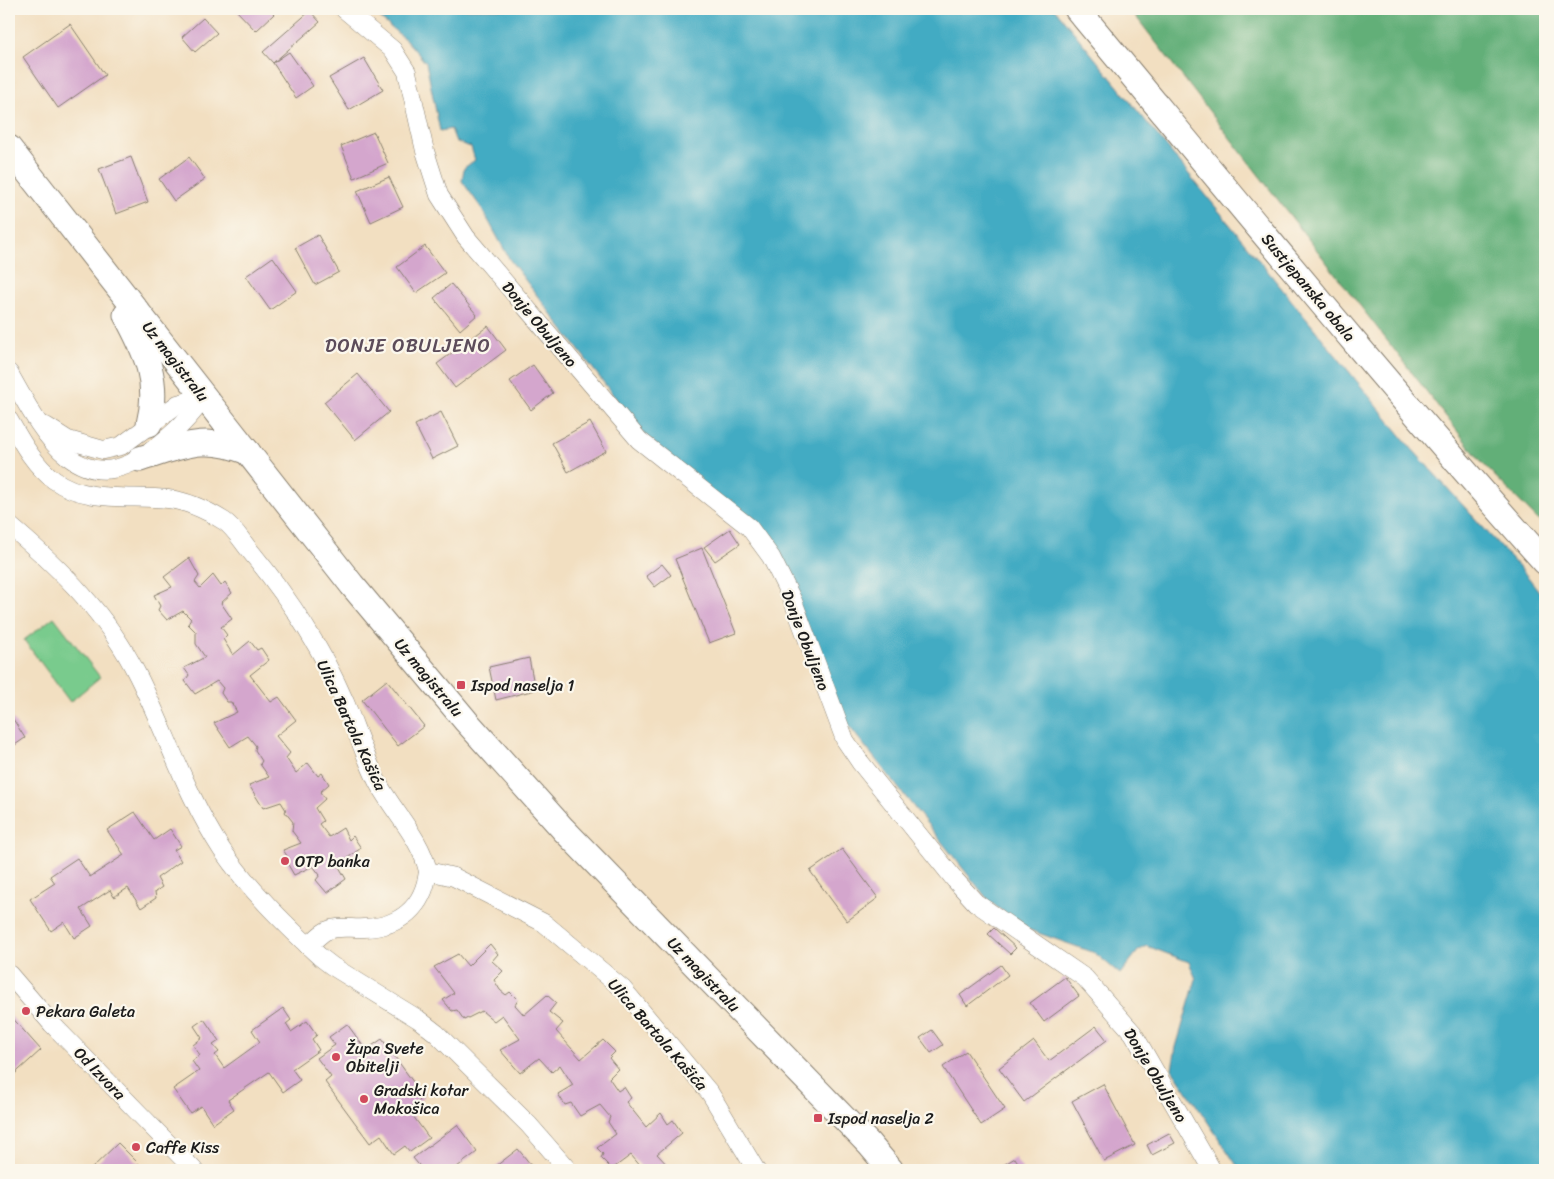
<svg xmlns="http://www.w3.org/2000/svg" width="1554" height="1179" font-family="Sriracha,sans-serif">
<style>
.green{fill:#79cb8d;stroke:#4a7454}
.forest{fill:#62af78;stroke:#3f664a}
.water{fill:#43abc3;stroke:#306470}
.building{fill:#d4a6cd}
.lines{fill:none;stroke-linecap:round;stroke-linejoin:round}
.street-casing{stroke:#877e6e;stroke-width:19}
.secondary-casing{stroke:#877e6e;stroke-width:27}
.street{stroke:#fff;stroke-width:18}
.secondary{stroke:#fff;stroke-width:25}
.poi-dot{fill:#d1495b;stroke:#fbf7ec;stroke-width:2}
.labels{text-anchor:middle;stroke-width:4.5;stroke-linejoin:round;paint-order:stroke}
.street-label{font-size:16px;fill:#1c1c1c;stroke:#fbf7ec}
.poi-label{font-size:16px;fill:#1c1c1c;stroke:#fbf7ec;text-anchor:start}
.quarter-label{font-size:19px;letter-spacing:1px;fill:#5c4c5a;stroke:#fbf7ec}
</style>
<rect width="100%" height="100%" fill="#fbf7ec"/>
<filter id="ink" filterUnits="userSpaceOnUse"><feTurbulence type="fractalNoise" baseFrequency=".02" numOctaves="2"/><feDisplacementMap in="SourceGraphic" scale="10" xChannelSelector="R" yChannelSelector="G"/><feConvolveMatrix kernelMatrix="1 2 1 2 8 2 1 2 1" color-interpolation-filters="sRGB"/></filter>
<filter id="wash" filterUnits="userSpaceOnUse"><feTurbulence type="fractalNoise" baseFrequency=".0096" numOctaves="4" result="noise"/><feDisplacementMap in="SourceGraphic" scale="20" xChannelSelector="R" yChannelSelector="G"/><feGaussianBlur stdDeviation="1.12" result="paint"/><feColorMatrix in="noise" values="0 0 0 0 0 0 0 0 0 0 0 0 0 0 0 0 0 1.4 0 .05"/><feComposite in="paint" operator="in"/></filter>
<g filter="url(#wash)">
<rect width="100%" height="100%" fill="#f2dfc1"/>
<path class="green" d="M54,617L100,677L70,702L24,640Z"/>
<path class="forest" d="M1130,9H1545V527L1482,463Z"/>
<path class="water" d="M369,9H1055L1412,449L1528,577L1545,599V1170H1240L1172,1069L1176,1047L1196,979L1189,962L1147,946L1138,951L1120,974L1095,953L1024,928L989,901L840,715L778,554L642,433L510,260L482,209L462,181L464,168L475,160L471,147L456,142L451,129L440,131L426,63L406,40Z"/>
<g id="blocks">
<g class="building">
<path d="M235,9H269L274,14L256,31Z"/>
<path d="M310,11L320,22L273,63L263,52Z"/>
<path d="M203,18L217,33L195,52L182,37Z"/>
<path d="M70,24L105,75L58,108L23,57Z"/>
<path d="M289,52L313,86L296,98L273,63Z"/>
<path d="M364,58L383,90L349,110L329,78Z"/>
<path d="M374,132L388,163L354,178L341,146Z"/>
<path d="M131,157L148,202L116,214L99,169Z"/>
<path d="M189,157L205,179L174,201L159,179Z"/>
<path d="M389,177L403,207L371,222L357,191Z"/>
<path d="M318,235L339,272L315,285L295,248Z"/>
<path d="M425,246L445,273L416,293L397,267Z"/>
<path d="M273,257L297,291L270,310L246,276Z"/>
<path d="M451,284L477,315L460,330L434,298Z"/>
<path d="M488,326L506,350L455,388L437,364Z"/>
<path d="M533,365L553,393L531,410L510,381Z"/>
<path d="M358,374L389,412L355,440L324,402Z"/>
<path d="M441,412L458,446L432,459L415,425Z"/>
<path d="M590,422L606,451L568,472L552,443Z"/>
<path d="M730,529L740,544L715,561L704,547Z"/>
<path d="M702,548L736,633L709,643L675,559Z"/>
<path d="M189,558L199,576L195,582L200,588L213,575L221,586L225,582L232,593L221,603L232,619L221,627L227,635L223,639L233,655L250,641L257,650L261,648L269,660L250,675L271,702L279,697L296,720L276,736L290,753L286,758L296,773L308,763L318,776L322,773L329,784L320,792L325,799L315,808L323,821L319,824L329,837L343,828L349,840L353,836L361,848L338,865L346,879L327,893L316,880L320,875L313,866L294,875L287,863L290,860L283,850L301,843L292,831L293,822L285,812L286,810L281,802L263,808L249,785L269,777L260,764L262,761L255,750L256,746L248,736L230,747L214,723L237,712L231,702H227L221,693L223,688L217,681L195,694L185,681L189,675L184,668L205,657L196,644V632L188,624L191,619L183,611L167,620L158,610L160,606L154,595L172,587L164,577Z"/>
<path d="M662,564L671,575L655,587L646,576Z"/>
<path d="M529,658L535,690L496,700L489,667Z"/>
<path d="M387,680L424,726L398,746L362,700Z"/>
<path d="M13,719L25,738L9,749V722Z"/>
<path d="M135,812L154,840L170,829L181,846L174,850L181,861L157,878L162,887L155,892L156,898L141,908L128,888L114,897L110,890L81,909L92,926L74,938L64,922L51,931L30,899L55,883L50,876L77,858L90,877L124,855L107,830Z"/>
<path d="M842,849L878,898L847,921L810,871Z"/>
<path d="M994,928L1016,948L1010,954L988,934Z"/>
<path d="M490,944L498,954L492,961L503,971L494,980L500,990L506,995L510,992L518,1000L515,1005L524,1015L547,995L556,1003L549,1012L563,1023L556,1031L581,1059L603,1040L615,1052L609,1058L618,1069L609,1078L618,1091L624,1087L631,1098L626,1102L646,1127L661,1113L668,1124L673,1120L682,1133L657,1154L672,1170H639L642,1168L631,1155L612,1169L601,1158L603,1154L597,1148L616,1134L608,1122L610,1117L600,1105L580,1116L571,1103L565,1105L558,1094L573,1085L560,1065L552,1072L539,1058L520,1073L500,1050L520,1039L502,1015L494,1021L482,1011L464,1020L457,1010L452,1011L443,1000L454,993L434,967L458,954L468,966Z"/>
<path d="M1001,965L1008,975L967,1006L960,995Z"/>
<path d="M1065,977L1079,996L1044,1022L1030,1003Z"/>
<path d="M283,1008L291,1020L286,1024L291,1032L307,1021L317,1035L312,1039L319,1050L292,1069L300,1080L283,1092L269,1072L228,1100L234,1109L213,1124L201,1106L190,1113L173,1089L199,1071L192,1061L200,1055L193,1045L202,1038L194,1026L204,1019L219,1041L213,1045L219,1052L215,1055L224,1068L260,1042L252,1030Z"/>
<path d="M9,1014L41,1050L9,1079Z"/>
<path d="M347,1024L366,1050L382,1039L424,1097L408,1109L429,1138L410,1152L405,1146L394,1154L381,1135L370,1143L325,1082L331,1077L317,1058L335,1045L329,1037Z"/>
<path d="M1096,1026L1107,1040L1024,1102L999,1068L1034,1041L1049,1061Z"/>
<path d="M932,1030L943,1045L931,1053L920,1038Z"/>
<path d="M966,1051L1005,1109L981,1125L943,1067Z"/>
<path d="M1103,1084L1135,1145L1104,1161L1072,1101Z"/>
<path d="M457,1125L477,1152L453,1170H423L413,1158Z"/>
<path d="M1169,1133L1175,1143L1152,1155L1147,1145Z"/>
<path d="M118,1143L145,1170H90Z"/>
<path d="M518,1149L535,1170H491Z"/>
<path d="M1015,1158L1023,1170H995Z"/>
</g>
</g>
</g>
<g filter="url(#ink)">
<use href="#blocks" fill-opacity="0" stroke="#877e6e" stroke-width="1"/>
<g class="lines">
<defs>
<g id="street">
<path d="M344,9L393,50L407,72L425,151L439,195L466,237L639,440L749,527L771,557L793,601L845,740L860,762L955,880L976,903L1085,978L1133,1033L1212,1170"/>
<path d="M9,373C40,428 77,506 151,451C172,435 190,419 204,397"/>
<path d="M9,420C21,441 34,465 54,480C86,503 130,495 168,499C187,501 208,511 224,521C234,527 243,543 251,552C288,597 322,649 345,702C356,729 365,757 378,783C394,813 420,837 428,871"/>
<path d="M46,426L68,440L103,450L121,446L178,404L204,397"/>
<path d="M9,525C60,568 108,615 138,676C167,734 186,795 222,850C248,888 285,924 319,956L332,966L418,1019L436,1033L529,1125L568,1170"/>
<path d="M308,946C314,941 320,934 326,931C339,925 351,929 364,928C400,927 424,907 428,871L454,877L544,923L623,989L710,1093L756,1170"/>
<path d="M9,974L52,1024L194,1170"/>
</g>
<g id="secondary">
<path d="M1077,9C1231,194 1384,382 1545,562"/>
<path d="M9,148L352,585L466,721L563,829L869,1144L891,1170"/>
<path d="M126,315C146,352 160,381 149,424"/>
<path d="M140,459C183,446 204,434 248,452"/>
</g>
</defs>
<use href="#street" class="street-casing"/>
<use href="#secondary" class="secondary-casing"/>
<use href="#street" class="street"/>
<use href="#secondary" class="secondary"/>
</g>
</g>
<g class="poi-dot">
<rect x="456" y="680" width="10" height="10" rx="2.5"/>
<circle cx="285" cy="861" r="5"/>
<circle cx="26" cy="1011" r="5"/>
<circle cx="336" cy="1057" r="5"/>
<circle cx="364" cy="1099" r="5"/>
<rect x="813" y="1113" width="10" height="10" rx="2.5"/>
<circle cx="136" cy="1147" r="5"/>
</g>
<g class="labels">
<g class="street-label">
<text transform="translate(1309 287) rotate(50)" y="6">Sustjepanska obala</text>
<text transform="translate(540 324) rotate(50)" y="6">Donje Obuljeno</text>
<text transform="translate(176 361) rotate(52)" y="6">Uz magistralu</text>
<text transform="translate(806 640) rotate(69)" y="6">Donje Obuljeno</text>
<text transform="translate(429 677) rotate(50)" y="6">Uz magistralu</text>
<text transform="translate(352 725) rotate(65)" y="6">Ulica Bartola Kašića</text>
<text transform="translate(704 974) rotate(46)" y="6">Uz magistralu</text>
<text transform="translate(658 1034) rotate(49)" y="6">Ulica Bartola Kašića</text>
<text transform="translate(100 1073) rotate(46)" y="6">Od Izvora</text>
<text transform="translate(1156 1075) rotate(59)" y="6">Donje Obuljeno</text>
</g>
<g class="poi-label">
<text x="471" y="691">Ispod naselja 1</text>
<text x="295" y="867">OTP banka</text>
<text x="36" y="1017">Pekara Galeta</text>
<text x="346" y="1054">Župa Svete<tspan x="346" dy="18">Obitelji</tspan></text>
<text x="374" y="1096">Gradski kotar<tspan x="374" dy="18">Mokošica</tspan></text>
<text x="828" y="1124">Ispod naselja 2</text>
<text x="146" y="1153">Caffe Kiss</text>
</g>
<g class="quarter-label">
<text x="408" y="352">DONJE OBULJENO</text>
</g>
</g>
<rect width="1554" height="1179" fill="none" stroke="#fbf7ec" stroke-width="30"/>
</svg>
